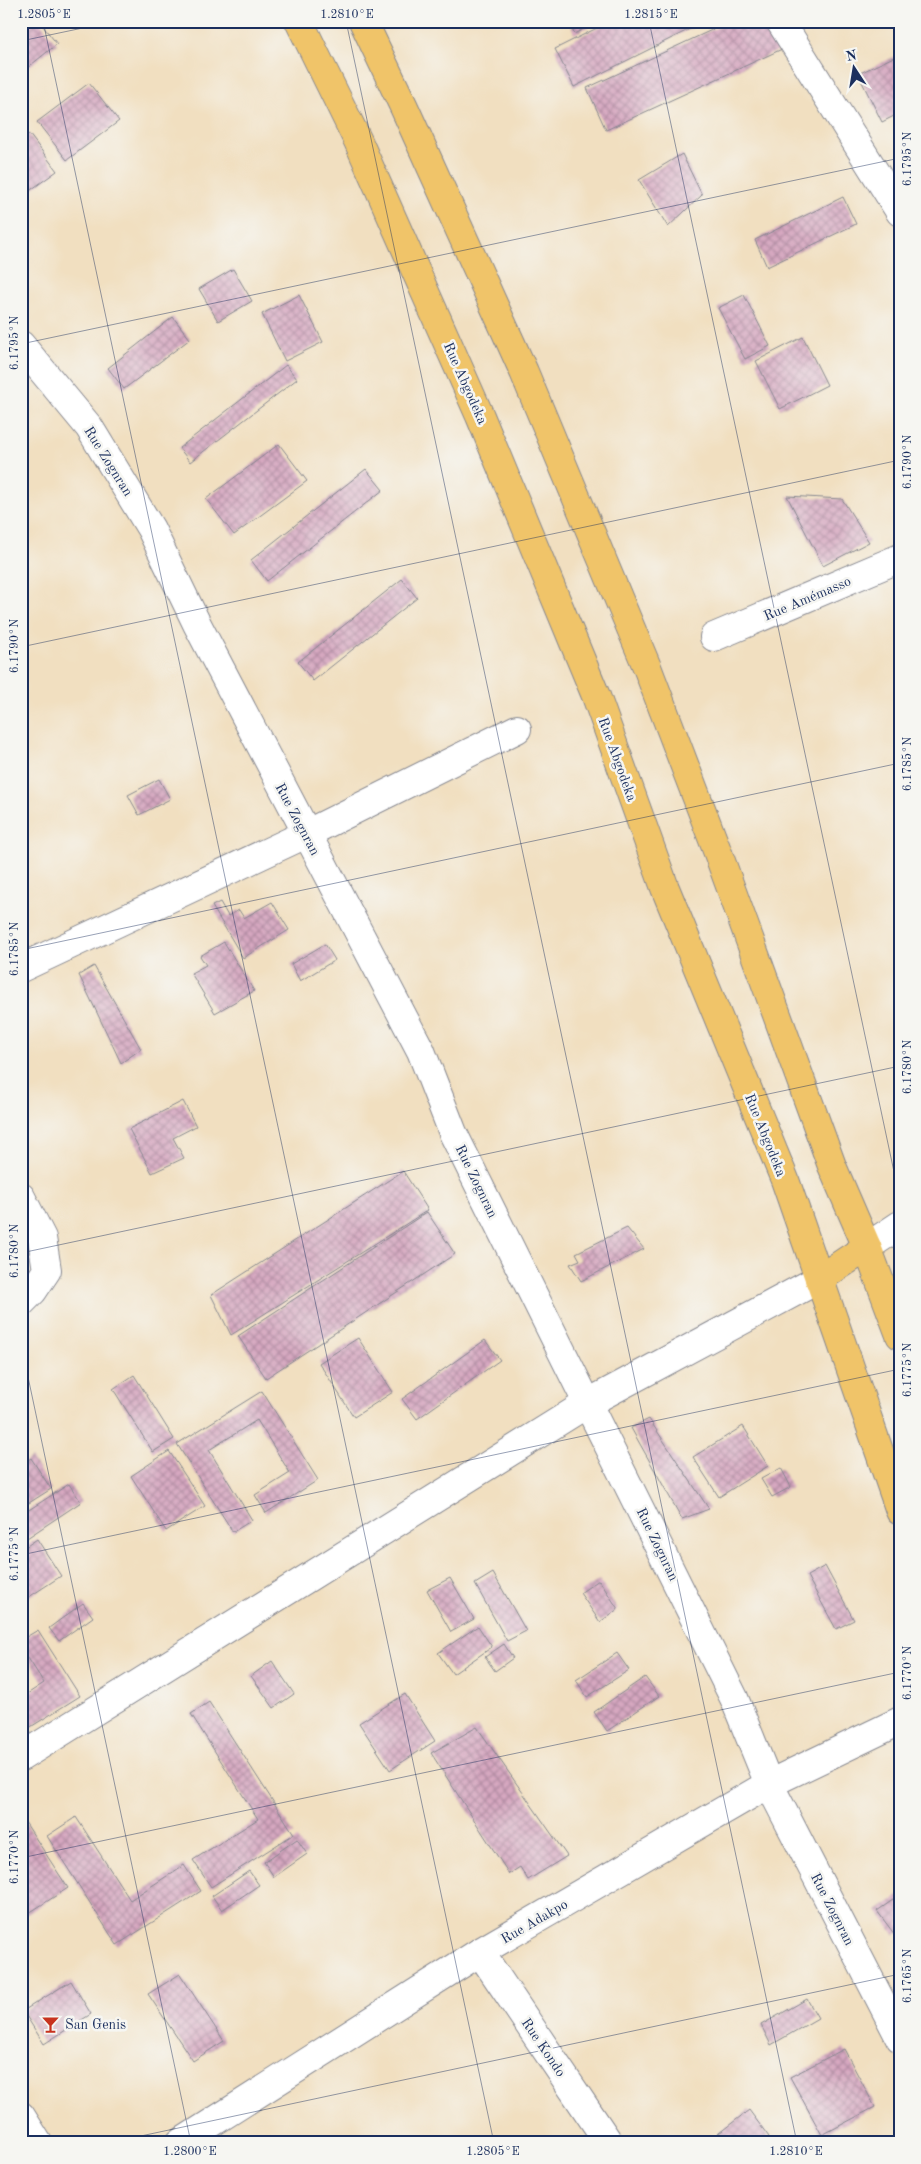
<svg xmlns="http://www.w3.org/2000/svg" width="921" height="2164" font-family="'Old Standard TT',serif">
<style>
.building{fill:url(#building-cross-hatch)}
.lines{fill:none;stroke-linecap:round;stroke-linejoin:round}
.street-casing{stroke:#86878f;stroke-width:30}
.primary-casing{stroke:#86878f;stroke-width:30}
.street{stroke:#fff;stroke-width:28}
.primary{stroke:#f0c469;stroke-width:28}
.ticks{fill:none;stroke:#1b2f5e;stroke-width:1;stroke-opacity:0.45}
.labels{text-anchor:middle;stroke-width:5;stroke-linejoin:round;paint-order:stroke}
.street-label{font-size:14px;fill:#1b2f5e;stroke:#f6f6f2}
.poi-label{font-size:14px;fill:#1b2f5e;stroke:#f6f6f2;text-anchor:start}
.neatline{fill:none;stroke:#1b2f5e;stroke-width:2}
.ticks-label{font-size:12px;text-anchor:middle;fill:#1b2f5e}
</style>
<defs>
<pattern id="building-cross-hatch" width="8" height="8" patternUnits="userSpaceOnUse" patternTransform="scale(1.25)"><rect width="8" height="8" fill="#d6a7c0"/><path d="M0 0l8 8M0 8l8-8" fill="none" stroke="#ad889f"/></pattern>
</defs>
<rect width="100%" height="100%" fill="#f6f6f2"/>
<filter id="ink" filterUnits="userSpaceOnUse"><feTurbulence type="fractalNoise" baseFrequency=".02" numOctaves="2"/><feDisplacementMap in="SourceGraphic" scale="10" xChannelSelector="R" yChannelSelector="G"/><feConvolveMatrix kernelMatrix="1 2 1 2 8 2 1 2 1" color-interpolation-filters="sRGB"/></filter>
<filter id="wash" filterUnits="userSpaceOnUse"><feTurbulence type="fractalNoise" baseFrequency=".0096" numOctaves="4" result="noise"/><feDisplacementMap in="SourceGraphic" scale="20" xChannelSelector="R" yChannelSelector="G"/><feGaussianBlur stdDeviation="1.12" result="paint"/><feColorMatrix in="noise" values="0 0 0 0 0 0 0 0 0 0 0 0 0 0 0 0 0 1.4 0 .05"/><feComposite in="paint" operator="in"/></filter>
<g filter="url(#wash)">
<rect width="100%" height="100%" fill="#f1dfc0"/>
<g id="blocks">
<g class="building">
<path d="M31,21H39L57,44L21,73V30Z"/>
<path d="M570,21H599L574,34Z"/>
<path d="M611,21H706L574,87L555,49Z"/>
<path d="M731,21H770L782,49L606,130L587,88Z"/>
<path d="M900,54V113L882,122L858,74Z"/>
<path d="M89,83L119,121L67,160L37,122Z"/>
<path d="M29,134L57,171L21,197V140Z"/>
<path d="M682,154L702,195L668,227L639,180Z"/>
<path d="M843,197L856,224L767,267L755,240Z"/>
<path d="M233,269L252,301L218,321L199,289Z"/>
<path d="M299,295L323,342L285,361L262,314Z"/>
<path d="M744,295L770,346L745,359L718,308Z"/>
<path d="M173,317L190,339L124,389L108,368Z"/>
<path d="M803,337L827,385L780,409L756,361Z"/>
<path d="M286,365L297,379L190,462L179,448Z"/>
<path d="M279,444L307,481L234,535L206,499Z"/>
<path d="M366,469L383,490L267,581L251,560Z"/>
<path d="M787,496L842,499L869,542L823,566Z"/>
<path d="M402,579L417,598L313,681L298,662Z"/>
<path d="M159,779L170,799L139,815L128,795Z"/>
<path d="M220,902L228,916L239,910L244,918L272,902L289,930L243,958L212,906Z"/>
<path d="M224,942L254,991L215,1013L191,973L206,965L200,956Z"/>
<path d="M325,944L335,960L300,981L291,964Z"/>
<path d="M94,966L141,1049L121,1063L79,975Z"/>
<path d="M183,1101L196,1126L173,1138L184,1158L152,1173L129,1129Z"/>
<path d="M403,1171L428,1210L231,1335L211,1295Z"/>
<path d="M427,1212L455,1254L266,1378L238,1336Z"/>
<path d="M627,1228L644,1249L581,1281L570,1264L580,1260L576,1253Z"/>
<path d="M358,1338L393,1392L354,1417L319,1363Z"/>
<path d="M485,1340L500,1360L417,1419L402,1399Z"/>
<path d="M134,1375L174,1439L153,1452L113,1389Z"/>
<path d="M262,1391L318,1480L266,1513L255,1495L290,1473L257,1420L209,1450L252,1520L233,1532L177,1444Z"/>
<path d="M649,1419L709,1509L682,1519L631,1428Z"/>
<path d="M743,1426L768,1466L719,1497L693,1457Z"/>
<path d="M169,1451L205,1506L166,1531L131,1476Z"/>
<path d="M31,1458L51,1489L21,1508V1465Z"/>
<path d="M781,1468L791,1487L772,1497L761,1479Z"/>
<path d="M69,1484L81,1502L21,1542V1515Z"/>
<path d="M37,1539L61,1576L26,1599L21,1591V1550Z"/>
<path d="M825,1566L854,1620L836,1629L807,1576Z"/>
<path d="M493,1573L526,1631L507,1641L475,1584Z"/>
<path d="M450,1578L474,1619L451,1632L427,1590Z"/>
<path d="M599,1580L618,1609L600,1622L580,1593Z"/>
<path d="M83,1603L93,1617L59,1641L49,1628Z"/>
<path d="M478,1626L492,1647L453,1674L438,1653Z"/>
<path d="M38,1630L80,1696L21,1733V1698L44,1683L21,1647V1640Z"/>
<path d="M504,1644L513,1658L495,1671L485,1657Z"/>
<path d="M617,1653L629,1670L587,1697L576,1680Z"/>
<path d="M272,1661L294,1694L274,1708L251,1676Z"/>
<path d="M645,1677L659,1696L607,1731L594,1712Z"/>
<path d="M405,1694L435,1741L390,1770L359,1723Z"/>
<path d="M209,1702L294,1834L211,1887L193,1860L258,1819L191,1714Z"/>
<path d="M477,1727L567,1856L528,1880L520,1867L509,1874L431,1753Z"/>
<path d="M76,1817L130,1900L184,1865L201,1891L117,1945L47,1836Z"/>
<path d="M25,1822L68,1888L21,1918V1824Z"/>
<path d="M297,1839L307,1854L274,1877L264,1862Z"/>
<path d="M249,1871L259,1885L222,1910L212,1896Z"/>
<path d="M900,1895V1932L895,1935L877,1911Z"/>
<path d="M180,1974L224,2041L193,2061L148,1994Z"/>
<path d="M71,1981L91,2014L44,2044L23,2011Z"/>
<path d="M807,1999L818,2018L771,2045L761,2025Z"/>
<path d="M844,2049L875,2107L822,2135L790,2077Z"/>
<path d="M749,2110L769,2137L761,2143H706Z"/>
</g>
</g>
</g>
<g filter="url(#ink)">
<use href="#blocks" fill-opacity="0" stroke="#86878f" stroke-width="1"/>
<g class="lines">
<defs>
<g id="street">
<path d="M780,21L900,212"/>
<path d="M21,345L89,427L151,529L197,624L421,1051L453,1133L734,1698L769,1784L900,2038"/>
<path d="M714,637L900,558"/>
<path d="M21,968L306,834L517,729"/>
<path d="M21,1197L42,1238L47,1270L33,1291L21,1303"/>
<path d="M867,1247L900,1225"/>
<path d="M21,1757L588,1403L819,1279"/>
<path d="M480,1952L609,2143"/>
<path d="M21,2116L38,2143"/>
<path d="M180,2143L480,1952L769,1784L900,1721"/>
</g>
<g id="primary">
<path d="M299,21L358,141L480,416L596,696L665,888L785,1180L900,1511"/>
<path d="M363,21L404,107L524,372L647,667L718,853L832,1166L867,1247L900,1335"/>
<path d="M819,1279L867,1247"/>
</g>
</defs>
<use href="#street" class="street-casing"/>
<use href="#primary" class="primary-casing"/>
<use href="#street" class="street"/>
<use href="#primary" class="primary"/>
</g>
</g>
<path class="ticks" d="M43,21L494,2143M346,21L797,2143M649,21L900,1200M21,41L116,21M21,344L900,158M21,647L900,460M21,950L900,763M21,1253L900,1066M21,1344L191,2143M21,1555L900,1369M21,1858L900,1672M108,2143L900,1974"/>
<defs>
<symbol id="bar-bare" viewBox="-9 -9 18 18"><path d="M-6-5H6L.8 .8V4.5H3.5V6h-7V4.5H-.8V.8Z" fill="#c8321e" stroke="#f6f6f2" stroke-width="2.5" paint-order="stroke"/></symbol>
</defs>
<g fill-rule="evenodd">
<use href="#bar-bare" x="38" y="2012" width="25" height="25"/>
</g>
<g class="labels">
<g class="street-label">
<text transform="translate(466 383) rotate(66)" y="5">Rue Abgodeka</text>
<text transform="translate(109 461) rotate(58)" y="5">Rue Zognran</text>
<text transform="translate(807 598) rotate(-23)" y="5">Rue Amémasso</text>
<text transform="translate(618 759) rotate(70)" y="5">Rue Abgodeka</text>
<text transform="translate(298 819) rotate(62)" y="5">Rue Zognran</text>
<text transform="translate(766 1135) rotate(68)" y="5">Rue Abgodeka</text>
<text transform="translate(477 1181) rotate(64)" y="5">Rue Zognran</text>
<text transform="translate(658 1544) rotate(64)" y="5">Rue Zognran</text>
<text transform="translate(833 1909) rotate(63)" y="5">Rue Zognran</text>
<text transform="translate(534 1921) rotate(-30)" y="5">Rue Adakpo</text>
<text transform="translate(544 2047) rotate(56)" y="5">Rue Kondo</text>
</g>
<g class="poi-label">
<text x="65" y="2029">San Genis</text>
</g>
</g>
<rect width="921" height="2164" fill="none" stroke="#f6f6f2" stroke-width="55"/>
<g transform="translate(854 68) rotate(348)" stroke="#f6f6f2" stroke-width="4" paint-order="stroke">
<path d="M0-4L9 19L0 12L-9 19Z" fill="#1b2f5e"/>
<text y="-8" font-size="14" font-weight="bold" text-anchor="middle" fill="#1b2f5e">N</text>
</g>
<rect x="28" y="28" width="866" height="2108" class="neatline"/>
<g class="ticks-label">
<text x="44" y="18">1.2805°E</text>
<text x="347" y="18">1.2810°E</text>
<text x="651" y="18">1.2815°E</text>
<text transform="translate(907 159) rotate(-90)" y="4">6.1795°N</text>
<text transform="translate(14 343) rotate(-90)" y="4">6.1795°N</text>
<text transform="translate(907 462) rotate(-90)" y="4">6.1790°N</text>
<text transform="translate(14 646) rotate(-90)" y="4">6.1790°N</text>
<text transform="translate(907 764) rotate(-90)" y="4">6.1785°N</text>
<text transform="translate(14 949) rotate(-90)" y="4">6.1785°N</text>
<text transform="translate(907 1067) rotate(-90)" y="4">6.1780°N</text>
<text transform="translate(14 1251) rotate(-90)" y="4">6.1780°N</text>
<text transform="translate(907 1370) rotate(-90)" y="4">6.1775°N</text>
<text transform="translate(14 1554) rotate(-90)" y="4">6.1775°N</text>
<text transform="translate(907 1673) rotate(-90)" y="4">6.1770°N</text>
<text transform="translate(14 1857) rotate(-90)" y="4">6.1770°N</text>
<text transform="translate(907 1976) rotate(-90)" y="4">6.1765°N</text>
<text x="190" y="2155">1.2800°E</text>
<text x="493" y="2155">1.2805°E</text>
<text x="796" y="2155">1.2810°E</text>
</g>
</svg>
